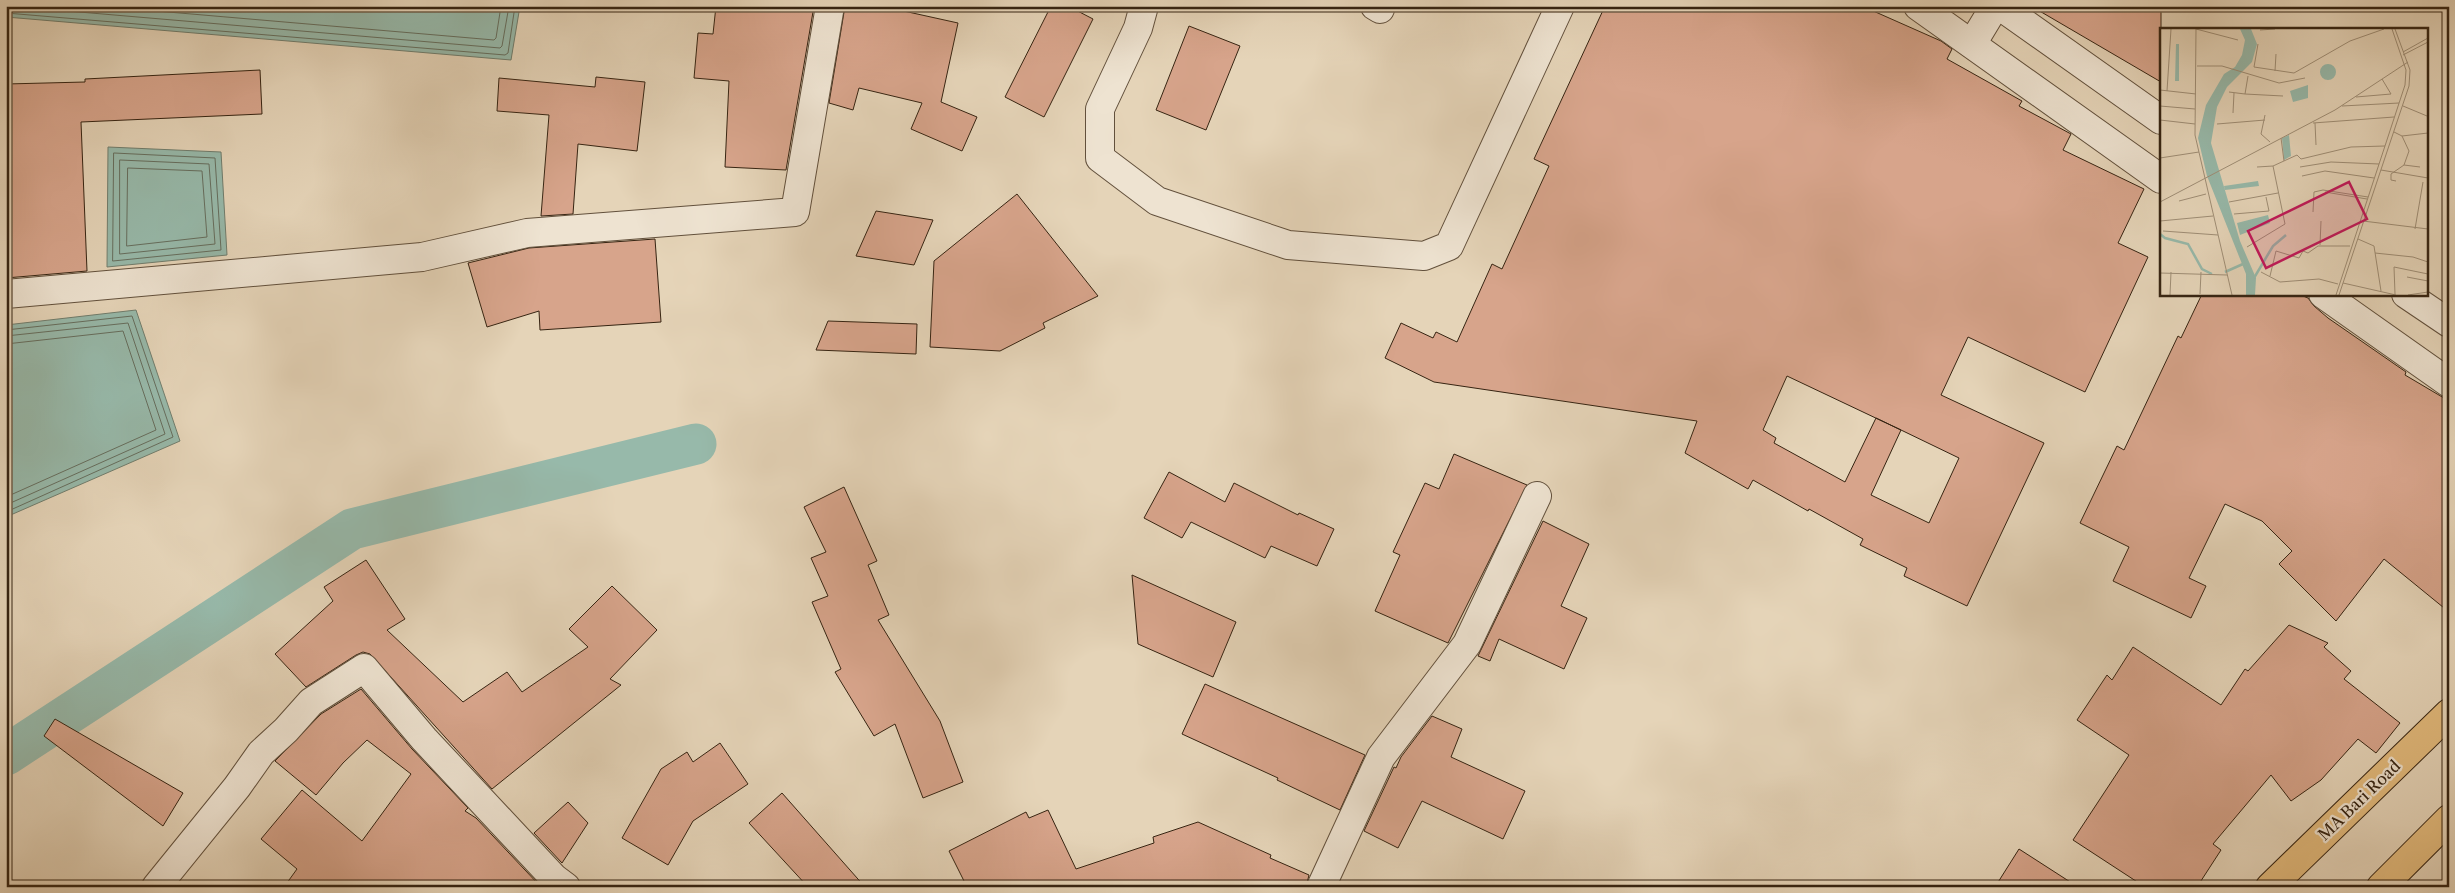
<svg xmlns="http://www.w3.org/2000/svg" width="2455" height="893" font-family="'Libre Caslon Text',serif">
<style>
.water{fill:#97b9aa;stroke:#707d6d}
.lines{fill:none;stroke-linecap:round;stroke-linejoin:round}
.shore{stroke:#666e5e;stroke-width:1}
.canal{stroke:#97b9aa;stroke-width:41}
.building{fill:#d7a48b;stroke:#362412;fill-rule:evenodd}
.minor-casing{stroke:#62503c;stroke-width:30}
.major-casing{stroke:#362412;stroke-width:30}
.minor{stroke:#eee3d1;stroke-width:28}
.major{stroke:#e2ba7c;stroke-width:28}
.labels{text-anchor:middle;stroke-width:4.5;stroke-linejoin:round;paint-order:stroke}
.street-label{font-size:16px;fill:#362412;stroke:#eee3d1}
.inset-river{fill:none;stroke:#97b9aa;stroke-width:2.5}
.inset-road{fill:none;stroke:#9f8e76;stroke-width:1}
.view{fill:#c2185b;fill-opacity:0.15;stroke:#c2185b;stroke-width:2.5}
.inset-edge{fill:none;stroke:#362412;stroke-width:2.5}
</style>
<rect width="100%" height="100%" fill="#e5d4b8"/>
<filter id="stains"><feTurbulence type="fractalNoise" baseFrequency=".004" numOctaves="4"/><feColorMatrix values="0 0 0 0 .2 0 0 0 0 .09 0 0 0 0 .02 0 0 0 .5 -.17"/></filter>
<radialGradient id="worn" r=".72"><stop offset=".6" stop-color="#630" stop-opacity="0"/><stop offset="1" stop-color="#630" stop-opacity=".3"/></radialGradient>
<g class="water">
<path d="M6,6H520L511,60L6,17Z"/>
<path d="M108,147L221,152L227,255L107,267Z"/>
<path d="M136,310L180,441L6,517V325Z"/>
</g>
<g class="lines">
<g class="shore">
<path d="M9,6L500,48L502,46L509,6"/>
<path d="M98,6L494,40L496,38L501,6"/>
<path d="M6,13L505,55L508,53L515,6"/>
<path d="M114,153L215,158L221,250L113,261Z"/>
<path d="M120,160L209,164L215,244L120,254Z"/>
<path d="M128,168L202,171L207,237L127,246Z"/>
<path d="M6,330L132,316L173,437L6,512"/>
<path d="M6,336L128,323L165,434L6,505"/>
<path d="M6,344L123,331L156,430L6,497"/>
</g>
<path class="canal" d="M6,755L352,529L696,444"/>
</g>
<g class="building">
<path d="M716,6H814L786,170L725,167L729,81L694,78L698,33L713,34Z"/>
<path d="M845,6H881L958,23L941,102L977,117L962,151L911,129L922,103L859,88L853,110L829,103Z"/>
<path d="M1051,6H1068L1093,19L1044,117L1005,97Z"/>
<path d="M1605,6H1862L1941,41L1952,49L1947,59L2022,101L2019,106L2071,134L2063,150L2144,189L2118,243L2148,257L2085,392L1968,337L1941,395L2044,443L1967,606L1904,576L1907,568L1860,545L1863,539L1809,509L1808,511L1753,480L1748,489L1685,453L1697,421L1434,382L1385,358L1401,323L1433,338L1436,332L1457,342L1492,264L1502,269L1549,166L1534,159ZM1787,376L1901,430L1959,458L1929,523L1871,495L1901,430L1876,418L1845,482L1774,443L1776,438L1763,430Z"/>
<path d="M2031,6H2161V82Z"/>
<path d="M1189,26L1240,46L1206,130L1156,110Z"/>
<path d="M260,70L262,114L81,122L87,271L6,278V84L85,82V79Z"/>
<path d="M596,77L645,82L637,151L578,144L573,214L541,216L549,115L497,111L499,78L595,87Z"/>
<path d="M1017,194L1098,296L1043,323L1045,328L1000,351L930,347L934,261Z"/>
<path d="M876,211L933,220L914,265L856,256Z"/>
<path d="M655,239L661,322L540,330L539,311L487,327L468,263L529,248Z"/>
<path d="M2202,294H2298L2308,298L2314,306L2328,318L2406,372L2405,375L2449,401V612L2384,559L2336,621L2279,564L2292,551L2262,521L2225,504L2189,578L2206,586L2191,618L2113,581L2129,547L2080,523L2117,446L2124,450L2178,336L2181,338Z"/>
<path d="M828,321L917,324L916,354L816,350Z"/>
<path d="M1454,454L1527,485L1448,643L1375,611L1400,555L1393,552L1425,483L1439,489Z"/>
<path d="M1169,472L1225,502L1234,483L1298,515L1299,513L1334,529L1317,566L1271,546L1265,558L1191,522L1182,538L1144,518Z"/>
<path d="M844,487L877,561L868,565L889,615L878,620L940,721L963,782L923,798L895,724L874,736L835,672L841,669L812,602L828,596L811,558L826,552L804,507Z"/>
<path d="M1543,521L1589,544L1561,606L1587,618L1564,669L1499,639L1490,661L1478,656Z"/>
<path d="M366,560L405,619L387,630L463,702L507,672L522,692L588,647L569,629L612,586L657,630L610,679L621,685L492,789L370,654L363,652L356,655L306,687L275,654L333,601L324,587Z"/>
<path d="M1132,575L1236,622L1213,677L1138,644Z"/>
<path d="M2289,625L2328,643L2324,647L2351,671L2344,679L2400,723L2376,753L2358,739L2321,780L2291,801L2271,775L2213,844L2221,850L2197,887H2145L2073,840L2129,755L2077,720L2107,675L2112,680L2133,647L2221,705L2245,669L2248,671Z"/>
<path d="M1205,684L1365,755L1340,810L1277,780L1278,778L1182,734Z"/>
<path d="M361,689L412,749L468,808L465,811L476,818L541,887H284L297,869L261,839L302,790L362,841L411,774L367,740L343,763L316,795L275,761L321,714Z"/>
<path d="M1432,716L1462,729L1451,757L1525,791L1503,839L1422,801L1398,848L1364,831L1394,767L1396,768L1401,757Z"/>
<path d="M55,719L183,793L163,826L44,736Z"/>
<path d="M720,743L748,784L693,821L668,865L622,838L661,769L687,752L693,762Z"/>
<path d="M782,793L865,887H808L749,823Z"/>
<path d="M568,802L588,823L562,863L534,833Z"/>
<path d="M1048,810L1076,869L1154,843L1153,837L1198,822L1271,855L1270,858L1309,875L1306,887H967L949,851L1026,812L1029,818Z"/>
<path d="M2019,849L2078,887H1995Z"/>
</g>
<g class="lines">
<defs>
<g id="minor">
<path d="M1144,6L1138,28L1100,109V158L1157,201L1288,245L1424,256L1449,246L1560,6"/>
<path d="M1375,6L1380,9"/>
<path d="M1918,6L2161,179"/>
<path d="M2000,6L2161,120"/>
<path d="M1972,44L1995,6"/>
<path d="M6,294L422,257L527,233L795,212L830,6"/>
<path d="M2323,294L2449,383"/>
<path d="M2406,294L2449,323"/>
<path d="M156,887L237,787L261,753L286,730L311,702L364,668L424,739L554,878L566,887"/>
<path d="M1321,887L1381,757L1467,644L1537,496"/>
</g>
<g id="major">
<path d="M2270,887L2449,713"/>
<path d="M2381,887L2449,819"/>
</g>
</defs>
<use href="#minor" class="minor-casing"/>
<use href="#major" class="major-casing"/>
<use href="#minor" class="minor"/>
<use href="#major" class="major"/>
</g>
<g class="labels">
<g class="street-label">
<text transform="translate(2359 800) rotate(-44)" y="6">MA Bari Road</text>
</g>
</g>
<g transform="translate(2160 28)">
<rect width="268" height="268" fill="#e5d4b8"/>
<path d="M80,1H91L97,16L92,34L67,59L57,79L51,115L80,213L96,250L95,267H86V246L47,148L38,110L46,77L64,46L75,39L82,27L85,12ZM16,16H19V53H15ZM160 44a8 8 0 1 1 16 0a8 8 0 1 1-16 0ZM148,57V70L133,74L130,63ZM129,107L131,128L124,132L122,110ZM98,153L99,158L65,162L64,158ZM108,187L110,195L80,207L77,195Z" fill="#97b9aa"/>
<path class="inset-river" d="M0,206L5,210L28,216L42,241L52,246M65,244L83,236M94,250L113,218L126,207"/>
<path class="inset-road" d="M36,1L35,107L72,267M36,1L78,12M100,2L115,1M98,16L94,39L134,45L190,13L224,1M243,24L268,10M243,27L268,14M37,38H62L119,55L145,50M115,43L116,26M268,47V100M88,48L85,66L123,68M0,62L36,66M7,63L11,1M69,64L85,66M196,69L231,66L222,51M0,78L35,81M182,78L239,75M243,78L267,88M73,85L74,65M105,87L101,106L110,114M0,92L35,96M153,95L234,89M155,95L156,117M57,96L105,92M234,104L242,108L249,123L244,137L231,146V152L236,153M268,106V126M242,108L268,105M121,110L124,133M0,130L39,124M244,137L260,139M97,139L113,138L137,127L141,131L191,119L225,118M140,139L171,134L219,136M221,142L268,150M142,148L165,143L214,150M165,164L207,171M19,173L46,166M0,174L175,82L248,34M69,174L118,165M153,184L154,164L163,162L208,169M74,186L109,183L106,169M0,193L53,188M203,193L268,201M255,201L263,154M3,203L58,207M198,211L214,218L221,263M160,217L161,193M87,219L125,196L113,138M215,225L253,229L268,234M101,244L120,254L159,251L178,256M0,245L67,247M110,248L116,223L139,230L143,223L148,225L158,218H190M247,249L268,253M183,255L236,267M40,266L41,244M235,266L234,239L268,246M10,267L11,244M176,267L245,57L246,42L232,1M179,267L249,58L250,42L235,1M248,267L268,264"/>
<path class="view" d="M189,154L207,191L106,240L88,203Z"/>
<rect width="268" height="268" class="inset-edge"/>
</g>
<rect width="2455" height="893" fill="none" stroke="#e5d4b8" stroke-width="25"/>
<rect x="8" y="8" width="2440" height="878" fill="none" stroke="#362412" stroke-width="2.5"/>
<rect x="12" y="12" width="2430" height="868" fill="none" stroke="#362412"/>
<rect width="100%" height="100%" filter="url(#stains)"/>
<rect width="100%" height="100%" fill="url(#worn)"/>
</svg>
